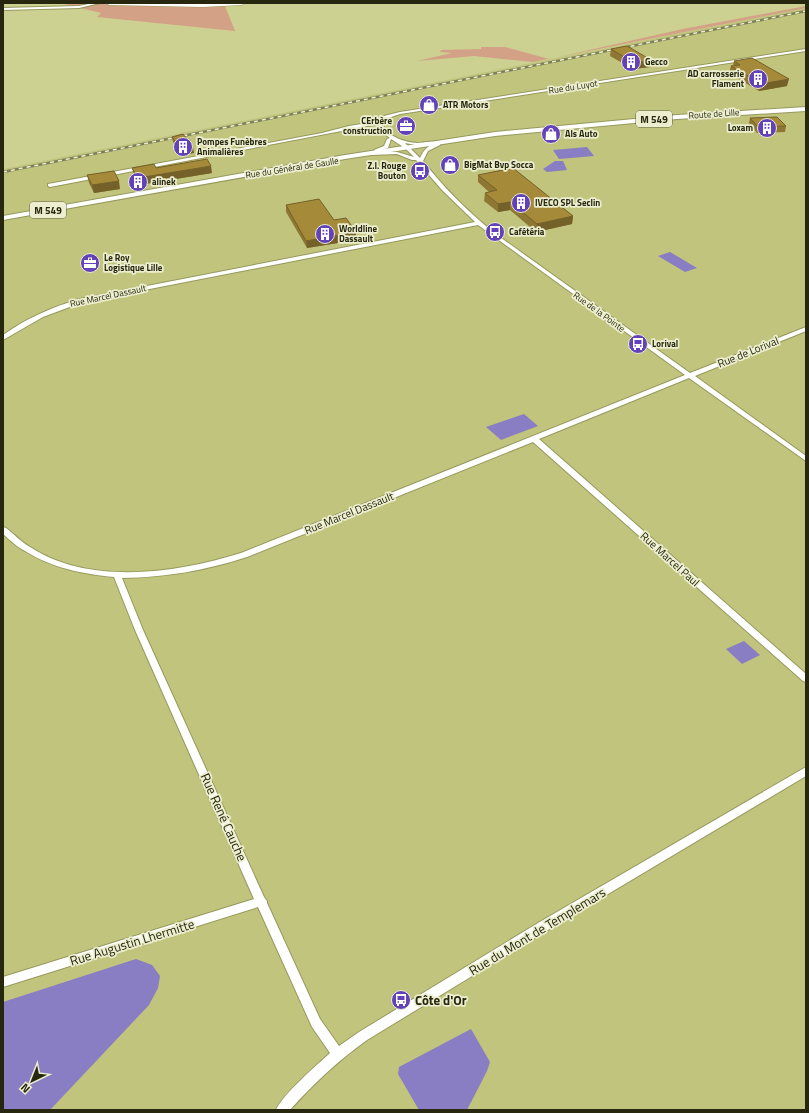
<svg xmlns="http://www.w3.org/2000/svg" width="809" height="1113" font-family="'Titillium Web',sans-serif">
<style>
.built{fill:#c0c47d}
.green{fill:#d3a185}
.water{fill:#897dc3}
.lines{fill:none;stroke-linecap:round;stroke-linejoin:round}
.street-casing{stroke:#96995c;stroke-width:2}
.secondary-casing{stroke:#96995c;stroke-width:1}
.primary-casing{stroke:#96995c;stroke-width:2}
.street{fill:#fff;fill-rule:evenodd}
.secondary{fill:#fff;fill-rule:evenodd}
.primary{fill:#fff;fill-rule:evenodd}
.rail-casing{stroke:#7d8053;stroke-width:2.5}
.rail{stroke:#eceecf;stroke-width:1.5;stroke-dasharray:4;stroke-linecap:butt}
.wall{fill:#8e7732}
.shaded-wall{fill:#746129}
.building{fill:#a58a3a;stroke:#746129}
.labels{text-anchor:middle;stroke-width:3.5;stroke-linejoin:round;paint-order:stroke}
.far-poi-label{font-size:9px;font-weight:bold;fill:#26270e;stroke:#eceecf;text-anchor:start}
.far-street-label{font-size:9px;fill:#26270e;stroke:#eceecf}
.shield{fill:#eceecf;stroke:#616348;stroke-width:1}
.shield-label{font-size:10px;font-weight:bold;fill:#26270e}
.street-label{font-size:11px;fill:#26270e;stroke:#eceecf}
.near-street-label{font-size:13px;fill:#26270e;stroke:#eceecf}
.near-poi-label{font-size:13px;font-weight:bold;fill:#26270e;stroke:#eceecf;text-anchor:start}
</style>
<rect width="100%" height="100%" fill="#ccd091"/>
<path class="built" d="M806,8V1110H3V169Z"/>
<g class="green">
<path d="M60,3H251L225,6L235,31L97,17L101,13Z"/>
<path d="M806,6V8L533,62L474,56L417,61L452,53L440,52L441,50L481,49V47H505L549,59L683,29Z"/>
</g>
<g class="water">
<path d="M587,147L594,156L559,159L553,150Z"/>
<path d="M555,161H563L567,170L547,172L543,169Z"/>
<path d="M670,252L697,268L685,272L658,256Z"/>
<path d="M524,414L538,426L501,440L486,427Z"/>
<path d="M744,641L760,655L742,664L726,649Z"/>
<path d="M136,959L152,965L160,976L158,988L149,1005L50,1110H3V1002Z"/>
<path d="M471,1029L490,1062L487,1071L467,1110H419L398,1074L399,1067Z"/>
</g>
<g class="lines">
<defs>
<g id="street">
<path d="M93,3H100L79,8L3,10V8L79,6Z"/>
<path d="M806,49V51L400,114L388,118L382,124C388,137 404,142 417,143C422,143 427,141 433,142V144H431L416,145L405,143L420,158C424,149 430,143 440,143V145L428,151L423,161C445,189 469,213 497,235L690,373L806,327V331L695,376L806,456V461L689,378L539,439L806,674V682L803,681L533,442L247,557C203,571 168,577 122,578L143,630L264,897L267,901V903L320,1019L339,1046L359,1032L538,923L806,767V776L546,931L367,1040C339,1060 313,1084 290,1110H276C282,1095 317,1065 330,1053L312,1027L258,907L3,987V977L254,899L135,630L114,577C83,574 52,568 25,551C17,547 10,540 3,534V527L6,528C14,534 21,542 30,547C90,586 177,573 241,553L685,375L478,225L83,302L43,317L3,340V335C27,318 52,307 80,299L475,222L442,190L416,160H412L397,154L370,155V153L376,152L374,151V150L384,146L387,139L390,138L382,132L378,124L50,187L48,186V184L322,133L349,126L380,121L384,116L400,112ZM391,139L405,148L414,157L397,152H376L388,148Z"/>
</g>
<path id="secondary" d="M106,3H245L242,5L203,7L109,5Z"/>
<path id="primary" d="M806,107V111L677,119L495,136L345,159L3,220V216L345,155L495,132L677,115Z"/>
</defs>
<use href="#street" class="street-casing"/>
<use href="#secondary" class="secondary-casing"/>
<use href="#primary" class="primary-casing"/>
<use href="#street" class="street"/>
<use href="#secondary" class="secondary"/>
<use href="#primary" class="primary"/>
<defs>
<path id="rail" d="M3,172L806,11"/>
</defs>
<use href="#rail" class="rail-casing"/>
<use href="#rail" class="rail"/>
</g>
<g class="wall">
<path d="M611,49L650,67L633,69L610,56Z"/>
<path d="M734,61L787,86L759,91L729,73L731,66H733Z"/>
<path d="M750,118L786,126L785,132L757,133L749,123Z"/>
<path d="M172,137L194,153L181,155L173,142Z"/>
<path d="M132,168H156L212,173L139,185L134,175Z"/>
<path d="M87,175L120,189L94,193L89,183Z"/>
<path d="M478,175L573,216L572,224L536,232L510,210L498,212L484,201L485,193L489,192L478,182Z"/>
<path d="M286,205L334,220L356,240L307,248L286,212Z"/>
</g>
<g class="shaded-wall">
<path d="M651,60L650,67L633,69L634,63Z"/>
<path d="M789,79L787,86L759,91L761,84Z"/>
<path d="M193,147L194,153L181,155V149Z"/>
<path d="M211,166L212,173L139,185L138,178Z"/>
<path d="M119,181L120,189L94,193L92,185Z"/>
<path d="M510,202V210L498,212V204Z"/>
<path d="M573,216L572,224L536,232L537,224Z"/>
<path d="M356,232V240L307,248L306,241Z"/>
</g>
<g class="building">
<path d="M627,46L651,60L634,63L611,49Z"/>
<path d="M752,58L789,79L761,84L731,66L740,65L734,61Z"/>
<path d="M777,117L786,126L758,127L750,118Z"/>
<path d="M183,134L193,147L181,149L172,137Z"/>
<path d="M207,159L211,166L138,178L132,168L154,164L156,168Z"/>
<path d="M513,168L573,216L537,224L510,202L498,204L485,193L497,190L478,175Z"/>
<path d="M114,171L119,181L92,185L87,175Z"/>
<path d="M319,199L334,220L346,218L356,232L306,241L286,205Z"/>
</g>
<defs>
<symbol id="building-disc" viewBox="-11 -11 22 22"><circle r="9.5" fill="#6241b9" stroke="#eceecf"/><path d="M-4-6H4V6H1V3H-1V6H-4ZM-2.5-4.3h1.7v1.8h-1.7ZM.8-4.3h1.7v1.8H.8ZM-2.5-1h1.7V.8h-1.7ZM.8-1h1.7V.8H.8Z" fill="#fff"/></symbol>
<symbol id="shop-disc" viewBox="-11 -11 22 22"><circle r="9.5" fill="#6241b9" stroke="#eceecf"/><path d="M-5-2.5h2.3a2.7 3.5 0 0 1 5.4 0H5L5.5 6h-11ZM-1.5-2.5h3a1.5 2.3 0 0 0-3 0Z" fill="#fff"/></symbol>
<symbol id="office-disc" viewBox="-11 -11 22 22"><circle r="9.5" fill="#6241b9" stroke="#eceecf"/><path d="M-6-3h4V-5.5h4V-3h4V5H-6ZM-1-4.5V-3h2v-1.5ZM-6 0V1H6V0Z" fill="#fff"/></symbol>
<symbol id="bus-disc" viewBox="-11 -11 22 22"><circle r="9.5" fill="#6241b9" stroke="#eceecf"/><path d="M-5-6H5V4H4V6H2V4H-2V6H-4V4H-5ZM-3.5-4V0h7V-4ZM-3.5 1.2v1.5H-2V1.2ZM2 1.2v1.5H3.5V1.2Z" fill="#fff"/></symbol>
</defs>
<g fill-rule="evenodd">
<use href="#building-disc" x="620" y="51" width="22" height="22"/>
<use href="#building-disc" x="747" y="68" width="22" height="22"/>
<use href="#shop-disc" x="418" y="94" width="22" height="22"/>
<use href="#office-disc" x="395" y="115" width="22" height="22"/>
<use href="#building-disc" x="756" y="117" width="22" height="22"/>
<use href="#shop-disc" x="540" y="123" width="22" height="22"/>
<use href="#building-disc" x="172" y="136" width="22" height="22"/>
<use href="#shop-disc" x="439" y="154" width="22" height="22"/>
<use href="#bus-disc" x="409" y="160" width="22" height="22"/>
<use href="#building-disc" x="127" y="171" width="22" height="22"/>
<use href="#building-disc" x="510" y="192" width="22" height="22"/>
<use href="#bus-disc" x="484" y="221" width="22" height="22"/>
<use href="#building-disc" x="314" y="223" width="22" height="22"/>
<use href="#office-disc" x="79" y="252" width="22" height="22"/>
<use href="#bus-disc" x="627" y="333" width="22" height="22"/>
<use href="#bus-disc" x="390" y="989" width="22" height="22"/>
</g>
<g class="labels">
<g class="far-poi-label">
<text x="645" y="65">Gecco</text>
<text x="744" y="77" text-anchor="end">AD carrosserie<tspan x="744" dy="10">Flament</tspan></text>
<text x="443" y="108">ATR Motors</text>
<text x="392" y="124" text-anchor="end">CErbère<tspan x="392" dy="10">construction</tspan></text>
<text x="753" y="131" text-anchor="end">Loxam</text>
<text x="565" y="137">Als Auto</text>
<text x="197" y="145">Pompes Funèbres<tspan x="197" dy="10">Animalières</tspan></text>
<text x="464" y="168">BigMat Bvp Socca</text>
<text x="406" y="169" text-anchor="end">Z.I. Rouge<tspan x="406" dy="10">Bouton</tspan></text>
<text x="152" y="185">alinek</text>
<text x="535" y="206">IVECO SPL Seclin</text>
<text x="339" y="232">Worldline<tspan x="339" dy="10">Dassault</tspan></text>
<text x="509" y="235">Cafétéria</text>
<text x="104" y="261">Le Roy<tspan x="104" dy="10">Logistique Lille</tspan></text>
<text x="652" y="347">Lorival</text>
</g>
<g class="far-street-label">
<text transform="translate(573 87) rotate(-9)" y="3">Rue du Luyot</text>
<text transform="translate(714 114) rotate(-4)" y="3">Route de Lille</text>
<text transform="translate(292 168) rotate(-9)" y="3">Rue du Général de Gaulle</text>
<text transform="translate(108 296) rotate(-12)" y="3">Rue Marcel Dassault</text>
<text transform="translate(599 312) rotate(36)" y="3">Rue de la Pointe</text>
</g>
<g class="shield">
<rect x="636" y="111" width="36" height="16" rx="3"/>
<rect x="30" y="202" width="36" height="16" rx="3"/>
</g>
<g class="shield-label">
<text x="654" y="123">M 549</text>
<text x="48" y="214">M 549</text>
</g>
<g class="street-label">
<text transform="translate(748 352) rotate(-22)" y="4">Rue de Lorival</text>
<text transform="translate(349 513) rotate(-22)" y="4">Rue Marcel Dassault</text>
<text transform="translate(670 559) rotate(42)" y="4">Rue Marcel Paul</text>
</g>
<g class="near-street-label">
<text transform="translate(224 817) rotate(66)" y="5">Rue René Cauche</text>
<text transform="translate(537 931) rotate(-31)" y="5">Rue du Mont de Templemars</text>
<text transform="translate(132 942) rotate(-17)" y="5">Rue Augustin Lhermitte</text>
</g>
<g class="near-poi-label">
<text x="415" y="1005">Côte d'Or</text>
</g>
</g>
<rect width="809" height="1113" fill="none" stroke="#26270e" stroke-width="8"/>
<g transform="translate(32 1081) rotate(223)" stroke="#eceecf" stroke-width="3" paint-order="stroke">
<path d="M0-3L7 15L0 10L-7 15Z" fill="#26270e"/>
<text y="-6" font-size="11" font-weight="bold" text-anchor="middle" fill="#26270e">N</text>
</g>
</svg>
